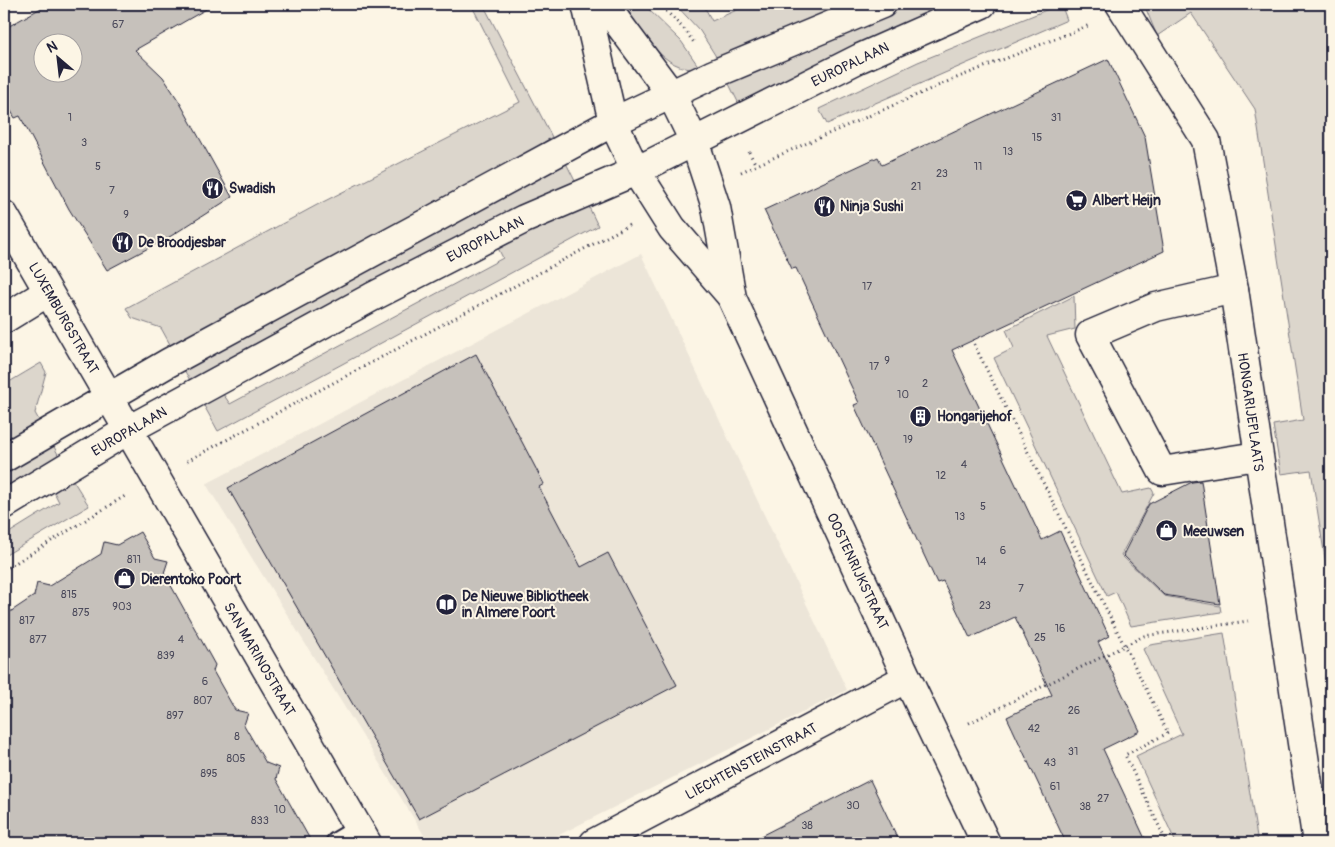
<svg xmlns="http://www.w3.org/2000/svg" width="1335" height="847" font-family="Pangolin,sans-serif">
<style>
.built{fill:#ece5d8}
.green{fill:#dcd6cc;stroke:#7f7c84}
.building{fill:#c6c1bb;stroke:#22223b;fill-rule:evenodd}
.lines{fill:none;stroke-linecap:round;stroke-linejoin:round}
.service-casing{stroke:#22223b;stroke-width:25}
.minor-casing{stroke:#22223b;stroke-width:31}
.tertiary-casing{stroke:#22223b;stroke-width:31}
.path{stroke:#22223b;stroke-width:3;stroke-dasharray:1 4;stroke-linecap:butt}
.service{stroke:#fcf5e5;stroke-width:21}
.minor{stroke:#fcf5e5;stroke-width:28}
.tertiary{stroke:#fcf5e5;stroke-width:28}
.labels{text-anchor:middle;stroke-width:4;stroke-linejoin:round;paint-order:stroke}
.number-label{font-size:11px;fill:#4b4a5b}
.street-label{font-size:14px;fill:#22223b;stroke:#fcf5e5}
.poi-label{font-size:14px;font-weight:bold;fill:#22223b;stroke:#fcf5e5;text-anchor:start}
</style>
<rect width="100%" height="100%" fill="#fcf5e5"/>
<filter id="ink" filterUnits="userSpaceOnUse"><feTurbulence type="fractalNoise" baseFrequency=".02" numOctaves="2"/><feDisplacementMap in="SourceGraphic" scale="10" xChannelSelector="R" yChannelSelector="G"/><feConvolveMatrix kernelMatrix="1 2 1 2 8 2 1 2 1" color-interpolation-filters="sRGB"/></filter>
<g filter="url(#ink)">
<path class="built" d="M641,254L847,690L543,843H429L206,484Z"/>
<g class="green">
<path d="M471,4H483L552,137L484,181L172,348L161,328L132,318L126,308L317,205L520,102Z"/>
<path d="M624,4H643L681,41L701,70C660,70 644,34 624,4Z"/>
<path d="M675,4H703L712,21L750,4H861L720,63L700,31Z"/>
<path d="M912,4H954L741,108L728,82Z"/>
<path d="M1061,4L1067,20L827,124L819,109L918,62Z"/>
<path d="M1162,4H1331V596L1311,470L1281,474L1273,425L1303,420L1255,109L1191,13L1157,36L1146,9Z"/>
<path d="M564,159L577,185L192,384L182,366Z"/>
<path d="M587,203L598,226L218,431L202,402L221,391L230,404L503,258L496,244Z"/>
<path d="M1074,296L1075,329L1047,336L1122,494L1151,488L1154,493L1121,555L1164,596L1220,606L1221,612L1131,626L1116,592L1107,596L994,358L1014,348L1006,330Z"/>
<path d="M41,363L46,372L35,413L41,424L4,446V385Z"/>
<path d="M51,441L61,460L4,494V469Z"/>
<path d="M71,477L89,506L4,556V536L59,502L52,488Z"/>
<path d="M1224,633L1258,843H1176L1136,756L1182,734L1143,649L1150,645Z"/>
</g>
<g class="building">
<path d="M48,4H215L135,50L163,77L180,103L232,197L171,236L107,270L69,209L20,116L15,118L4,99V29ZM42,42H72V72H42Z"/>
<path d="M1108,59L1145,137L1164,251L952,350L1042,540L1060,531L1109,636L1098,642L1140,731L1103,749L1147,843H1066L1007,717L1052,695L1015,617L970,638L943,581L937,583L854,405L859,403L796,268L792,269L764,210L878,157L882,165Z"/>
<path d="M476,354L544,484L539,487L581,567L608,553L677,685L419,819L228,488Z"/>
<path d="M1201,481L1220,604L1164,595L1123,555L1149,504L1192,482Z"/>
<path d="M140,532L155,558L168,561L164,573L215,665L213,671L235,710L248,713L244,725L266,763L279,768L276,779L312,843H4V616L34,596L37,583L49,586L101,554L104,542L117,545Z"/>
<path d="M870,780L900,843H747Z"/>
</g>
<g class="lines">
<defs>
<path id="service" d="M337,843L359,830"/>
<g id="minor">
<path d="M586,4L613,122L636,171L672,228L731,296"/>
<path d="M604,4L671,94L695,143L716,207L732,298L907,678L986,843"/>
<path d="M1120,4L1206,140L1234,289L1317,843"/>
<path d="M4,215L367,843"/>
<path d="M1234,289L1156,307L1090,335L1162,471L1257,456"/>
<path d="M4,319L48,292"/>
<path d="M594,843L907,678"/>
</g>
<g id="tertiary">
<path d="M4,458L168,363L613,122L714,74L882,4"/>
<path d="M4,505L128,430L372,297L524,219L636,171L860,58L982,4"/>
</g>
</defs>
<use href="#service" class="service-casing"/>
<use href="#minor" class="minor-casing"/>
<use href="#tertiary" class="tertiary-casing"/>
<g class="path">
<path d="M659,4L684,29L695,44"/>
<path d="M749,152L756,165"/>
<path d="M741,172L949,81L1090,25"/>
<path d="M974,344L1168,733L1125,755L1167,843"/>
<path d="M187,461L629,225"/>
<path d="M4,570L125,496"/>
<path d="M969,723L1144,636L1248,621"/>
</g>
<use href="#service" class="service"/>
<use href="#minor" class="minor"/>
<use href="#tertiary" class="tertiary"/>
</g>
</g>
<defs>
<symbol id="restaurant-disc" viewBox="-11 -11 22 22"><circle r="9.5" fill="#22223b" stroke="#fcf5e5"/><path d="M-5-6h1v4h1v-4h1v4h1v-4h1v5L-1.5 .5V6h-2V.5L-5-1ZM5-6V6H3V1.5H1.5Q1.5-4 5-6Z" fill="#fff"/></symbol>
<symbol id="supermarket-disc" viewBox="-11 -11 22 22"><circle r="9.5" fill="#22223b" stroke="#fcf5e5"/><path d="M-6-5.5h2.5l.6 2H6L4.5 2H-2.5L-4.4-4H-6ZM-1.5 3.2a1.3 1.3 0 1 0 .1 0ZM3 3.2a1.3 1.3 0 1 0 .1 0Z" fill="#fff"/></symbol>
<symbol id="building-disc" viewBox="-11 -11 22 22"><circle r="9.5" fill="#22223b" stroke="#fcf5e5"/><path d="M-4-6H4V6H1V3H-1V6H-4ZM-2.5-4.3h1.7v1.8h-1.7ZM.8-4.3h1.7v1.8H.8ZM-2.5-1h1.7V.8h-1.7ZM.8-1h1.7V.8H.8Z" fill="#fff"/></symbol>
<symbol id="shop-disc" viewBox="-11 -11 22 22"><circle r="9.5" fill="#22223b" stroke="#fcf5e5"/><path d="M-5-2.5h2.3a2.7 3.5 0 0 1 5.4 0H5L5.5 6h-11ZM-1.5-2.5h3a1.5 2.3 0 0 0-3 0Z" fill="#fff"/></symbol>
<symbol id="library-disc" viewBox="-11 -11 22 22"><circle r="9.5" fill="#22223b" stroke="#fcf5e5"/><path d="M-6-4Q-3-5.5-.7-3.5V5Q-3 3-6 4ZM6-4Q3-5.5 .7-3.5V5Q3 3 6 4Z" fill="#fff"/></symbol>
</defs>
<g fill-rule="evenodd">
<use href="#restaurant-disc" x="200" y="176" width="25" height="25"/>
<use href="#supermarket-disc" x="1064" y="188" width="25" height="25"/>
<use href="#restaurant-disc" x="812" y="194" width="25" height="25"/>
<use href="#restaurant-disc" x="110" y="230" width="25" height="25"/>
<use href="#building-disc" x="908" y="404" width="25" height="25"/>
<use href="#shop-disc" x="1154" y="518" width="25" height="25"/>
<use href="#shop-disc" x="112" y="566" width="25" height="25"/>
<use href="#library-disc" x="434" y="592" width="25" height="25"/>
</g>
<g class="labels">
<g class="number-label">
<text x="118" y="28">67</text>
<text x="70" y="121">1</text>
<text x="1056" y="121">31</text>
<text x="1037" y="141">15</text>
<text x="84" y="146">3</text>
<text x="1008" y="155">13</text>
<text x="98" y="170">5</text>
<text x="978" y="170">11</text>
<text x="942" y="177">23</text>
<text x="916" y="190">21</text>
<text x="112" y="194">7</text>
<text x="126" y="218">9</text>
<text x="867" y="290">17</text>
<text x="887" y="364">9</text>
<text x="874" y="370">17</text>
<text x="925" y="387">2</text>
<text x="903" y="398">10</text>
<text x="908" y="443">19</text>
<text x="964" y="468">4</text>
<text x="941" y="479">12</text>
<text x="983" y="510">5</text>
<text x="960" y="520">13</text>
<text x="1003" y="554">6</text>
<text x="134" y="563">811</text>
<text x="981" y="565">14</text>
<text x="1021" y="592">7</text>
<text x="69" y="598">815</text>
<text x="985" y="609">23</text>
<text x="122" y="610">903</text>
<text x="81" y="616">875</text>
<text x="27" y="624">817</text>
<text x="1060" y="632">16</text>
<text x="1040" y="641">25</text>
<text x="38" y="643">877</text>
<text x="181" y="643">4</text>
<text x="166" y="659">839</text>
<text x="205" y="685">6</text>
<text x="203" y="704">807</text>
<text x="1074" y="714">26</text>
<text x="175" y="719">897</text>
<text x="1034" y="732">42</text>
<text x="237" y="740">8</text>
<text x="1073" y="755">31</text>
<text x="236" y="762">805</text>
<text x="1050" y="766">43</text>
<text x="209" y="777">895</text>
<text x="1055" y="790">61</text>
<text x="1103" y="802">27</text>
<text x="853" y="809">30</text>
<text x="1085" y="810">38</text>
<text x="280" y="813">10</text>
<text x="260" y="824">833</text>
<text x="807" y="829">38</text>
</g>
<g class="street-label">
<text transform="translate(850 64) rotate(-26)" y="5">EUROPALAAN</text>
<text transform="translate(485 239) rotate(-27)" y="5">EUROPALAAN</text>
<text transform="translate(64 318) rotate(60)" y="5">LUXEMBURGSTRAAT</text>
<text transform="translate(1251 412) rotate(82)" y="5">HONGARIJEPLAATS</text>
<text transform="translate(129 431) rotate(-30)" y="5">EUROPALAAN</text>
<text transform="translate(858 571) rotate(65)" y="5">OOSTENRIJKSTRAAT</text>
<text transform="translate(260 659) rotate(60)" y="5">SAN MARINOSTRAAT</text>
<text transform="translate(751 761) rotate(-28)" y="5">LIECHTENSTEINSTRAAT</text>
</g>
<g class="poi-label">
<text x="229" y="193">Swadish</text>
<text x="1092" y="205">Albert Heijn</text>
<text x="840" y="211">Ninja Sushi</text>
<text x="138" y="247">De Broodjesbar</text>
<text x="937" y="421">Hongarijehof</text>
<text x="1183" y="536">Meeuwsen</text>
<text x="141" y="584">Dierentoko Poort</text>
<text x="462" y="601">De Nieuwe Bibliotheek<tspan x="462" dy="16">in Almere Poort</tspan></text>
</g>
</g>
<rect width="1335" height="847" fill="none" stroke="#fcf5e5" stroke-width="20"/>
<rect x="10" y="10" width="1315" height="827" fill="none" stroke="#22223b" stroke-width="2" filter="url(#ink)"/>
<g transform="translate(58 58) rotate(332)"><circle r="24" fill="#fcf5e5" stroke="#a5a1a1"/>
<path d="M0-4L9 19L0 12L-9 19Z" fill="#22223b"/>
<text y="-8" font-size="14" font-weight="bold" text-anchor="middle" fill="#22223b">N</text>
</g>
</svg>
